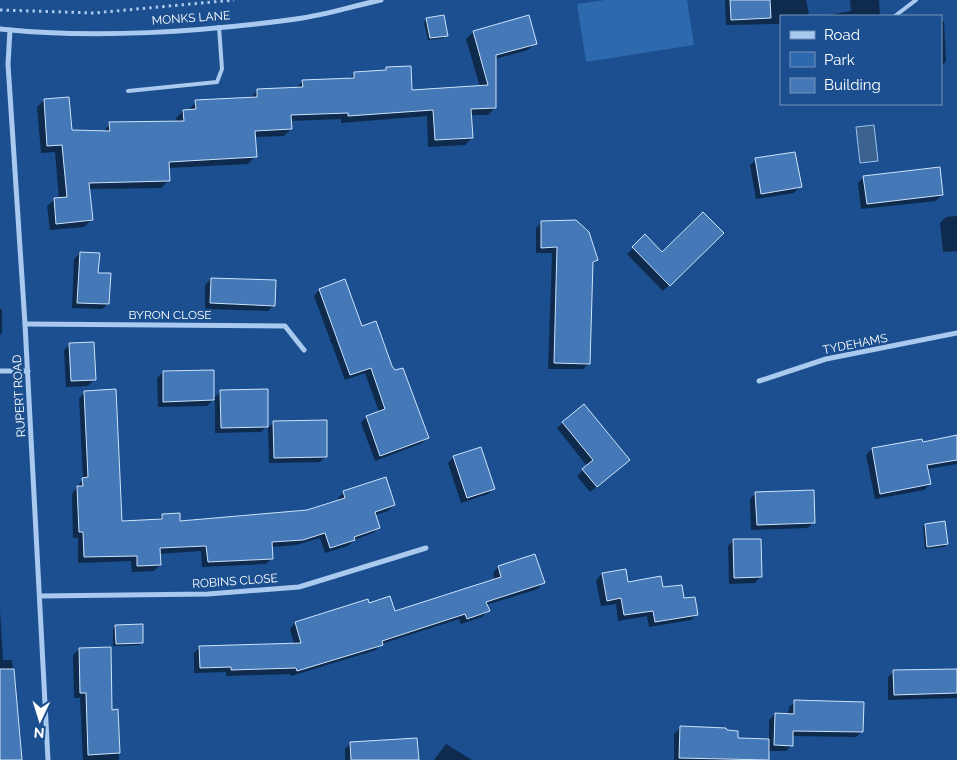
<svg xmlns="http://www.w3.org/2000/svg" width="957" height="760" font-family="Raleway,sans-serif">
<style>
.green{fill:#2e69ad}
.water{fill:#3c6290;stroke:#9cc4f0}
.shadow{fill:#0007}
.building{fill:#4478b7;stroke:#cfe3fa}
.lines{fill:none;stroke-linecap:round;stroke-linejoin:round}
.path{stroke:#a9c9ee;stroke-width:3;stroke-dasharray:2.5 4;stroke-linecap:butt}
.lane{stroke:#a9c9ee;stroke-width:4}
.street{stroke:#a9c9ee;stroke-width:5}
.labels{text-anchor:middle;stroke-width:4.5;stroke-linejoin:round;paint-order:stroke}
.street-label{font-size:12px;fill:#fff;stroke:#1b4f8f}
</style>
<rect width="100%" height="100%" fill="#1b4f8f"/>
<path class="green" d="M605,0H687L694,45L586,62L577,4Z"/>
<path class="water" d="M874,125L878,161L860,163L856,127Z"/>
<g class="shadow">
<path d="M725,0H806L809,14L807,16H781V24H778L726,25Z"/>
<path d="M850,0H879L880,16H823L851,11Z"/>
<path d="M427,19L446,35L444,38L428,40L424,22Z"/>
<path d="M941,21H944L946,61L941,67Z"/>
<path d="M473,32L536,43L528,50L495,59V108L488,115H471L472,138L465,145L428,147L427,116L341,123V119L290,121L291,129L284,136L254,137L255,156L248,164L168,168V181L161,188L88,189L91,220L84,227L50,230L47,206L55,199H59L55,152L41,153L37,107L44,100L71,132H103L110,124L177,122L176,118L183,111L189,110L196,102L250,98L257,91L296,88L303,81L348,80L355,73L384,72L387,69L411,92L480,87L466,39Z"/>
<path d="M756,160L800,187L794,193L756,199L750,165Z"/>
<path d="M864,177L942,195L936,201L861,209L858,183Z"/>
<path d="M957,216V251L943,252L940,223L946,217Z"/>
<path d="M542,222L597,260L592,265L589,363L583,369H548L552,253H536V228Z"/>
<path d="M723,233L663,291L627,254L645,236L662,253Z"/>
<path d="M80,253L97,274L108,304L102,309L72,308L74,259Z"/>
<path d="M211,279L274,305L268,311L205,309V285Z"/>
<path d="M344,281L361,328L391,367L427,438L422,443L375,461L361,423L366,417L379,412L365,373L345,380L314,296L319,290Z"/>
<path d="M0,309H2V333L0,335Z"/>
<path d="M70,344L94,380L88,386L66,387L64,350Z"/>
<path d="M163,372L213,399L221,391L267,426L261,432L215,433V398L207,406L158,407L157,378Z"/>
<path d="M85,392L121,523L157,521L162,515L179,522L308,511L339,501L338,498L344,492L394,505L388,511L375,515L379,527L373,533L354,540L348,546L325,553L320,538L296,545L271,547L272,559L266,564L202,567L201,551L159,554L160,565L154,571L132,572L131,561L78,563V538H73L72,494L83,479L79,398Z"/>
<path d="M583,406L622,466L590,492L577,476L587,466L557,428Z"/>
<path d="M274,422L326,456L320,462L269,463L268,428Z"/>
<path d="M957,436V464L927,469L930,484L924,490L875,499L866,455L872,449Z"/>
<path d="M454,457L494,488L488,494L461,503L448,463Z"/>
<path d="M756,493L814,522L808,528L751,530L750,499Z"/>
<path d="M925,525L947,544L944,547L925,549L923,527Z"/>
<path d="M733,541L760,577L755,583L729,584L728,546Z"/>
<path d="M498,567L543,583L538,589L486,605L488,611L482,617L461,624L459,619L381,644L376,650L291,676L290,674L226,676V672L194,673V653L200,647L294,644L290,629L295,623L367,601L368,604L394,612L495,580L493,573Z"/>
<path d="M602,574L627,583L662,589L683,600L697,614L691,620L649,627L647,616L618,621L616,604L601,606L596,580Z"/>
<path d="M0,610L3,660H12L21,760H0Z"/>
<path d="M115,626L142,643L140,645L113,646V629Z"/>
<path d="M79,649L111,711H117L119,760H83L80,698H74L73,655Z"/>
<path d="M957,669V698L888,700V677L894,672Z"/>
<path d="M795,702L862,731L856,737L792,736V745L786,751H768V760H674V734L680,728L737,739L769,740V720L775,714L788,715L789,707Z"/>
<path d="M351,743L413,760H345V749Z"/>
<path d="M446,744L472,760H434Z"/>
</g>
<g class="building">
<path d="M730,0H770L771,18L731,20Z"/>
<path d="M444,15L448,36L430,38L426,18Z"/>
<path d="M529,15L537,44L496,55V108L471,109L473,138L435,140L433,110L348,116V113L291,115L292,129L255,131L257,157L169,162L170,181L89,183L93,220L56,224L54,198L67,197L62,145L47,146L44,99L69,97L72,130L110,131L109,122L184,121L183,110L196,109L195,100L257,97V89L303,87L302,80L354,78V72L386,70V67L411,66L412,90L488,85L473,31Z"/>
<path d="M795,152L802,187L761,194L755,158Z"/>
<path d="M940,167L943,195L867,204L863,176Z"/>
<path d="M703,212L724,233L670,286L632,247L645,234L662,252Z"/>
<path d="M576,220L589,232L598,260L593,262L590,364L554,363L557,247L541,248V221Z"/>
<path d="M80,252L100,253L98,273H111L109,304L77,303Z"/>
<path d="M211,278L276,280L275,306L210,303Z"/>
<path d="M345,279L362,326L376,321L392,366L395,370L403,368L429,438L380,456L366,416L385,409L371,368L350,375L319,289Z"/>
<path d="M94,342L96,380L71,381L69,343Z"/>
<path d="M214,370V400L163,402V371Z"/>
<path d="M116,389L122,521L162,519V514L180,513V521L307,510L345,498L343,491L386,477L395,505L375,512L380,528L354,537L355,540L330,548L325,533L303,540L272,542L273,559L208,562L206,546L160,548L161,565L137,566V556L84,557L83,532H79L77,486H83L82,478L88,477L84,391Z"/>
<path d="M268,389V427L221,428L220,390Z"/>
<path d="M584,404L630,460L597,487L582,469L593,460L562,422Z"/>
<path d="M327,420V457L274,458L273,421Z"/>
<path d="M957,435V460L927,465L931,484L880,494L872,448L922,439L923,442Z"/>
<path d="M481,447L495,489L467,498L453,456Z"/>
<path d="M814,490L815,523L757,525L755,492Z"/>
<path d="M945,521L948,544L927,547L925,524Z"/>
<path d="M733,539H761L762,577L734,578Z"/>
<path d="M535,554L545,583L486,602L490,611L467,619L465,614L382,641L383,645L297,671L296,668L231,670V667L200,668L199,646L301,643L295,622L368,599L369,603L390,596L395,611L501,577L498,566Z"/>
<path d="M626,569L628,582L661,576L663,587L682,585L684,598L695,597L698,615L655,622L653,611L624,615L621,598L607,601L602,573Z"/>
<path d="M143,624V643L116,644L115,625Z"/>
<path d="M111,647L112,710L118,709L120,753L88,755L86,693H80L79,648Z"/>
<path d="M0,669H14L22,760H0Z"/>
<path d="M957,669V693L894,695L893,670Z"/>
<path d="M794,700L864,702L863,732L793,731V746L774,745L775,713L794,714Z"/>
<path d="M680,726L726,728L727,730L738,731V738L769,739V760L679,758Z"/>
<path d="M417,738L419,760H351L350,742Z"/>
</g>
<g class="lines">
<path class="path" d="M0,10L94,13L234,0"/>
<g class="lane">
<path d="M895,16L916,0"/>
<path d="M128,91L217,82L222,69L219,27"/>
</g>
<g class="street">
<path d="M0,29C94,39 203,32 296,19C325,15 353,6 381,0"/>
<path d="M10,30L8,64L25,324L48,760"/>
<path d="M25,324L285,326L304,350"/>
<path d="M0,371H28"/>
<path d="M759,381L826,359L957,333"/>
<path d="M40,596L208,594L299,587L426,548"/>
</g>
</g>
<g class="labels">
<g class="street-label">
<text transform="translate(191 18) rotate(-4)" y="4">MONKS LANE</text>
<text x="170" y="319">BYRON CLOSE</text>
<text transform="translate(855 344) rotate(-11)" y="4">TYDEHAMS</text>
<text transform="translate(19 396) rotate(-93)" y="4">RUPERT ROAD</text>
<text transform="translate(235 581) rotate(-4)" y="4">ROBINS CLOSE</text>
</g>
</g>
<rect x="780" y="15" width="162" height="90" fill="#1b4f8f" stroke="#7695bc"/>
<rect x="790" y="31" width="25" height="8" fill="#a9c9ee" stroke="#7695bc"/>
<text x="824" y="40" font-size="15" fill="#ffffff">Road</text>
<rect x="790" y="52" width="25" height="15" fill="#2e69ad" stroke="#7695bc"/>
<text x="824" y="65" font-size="15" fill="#ffffff">Park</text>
<rect x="790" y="78" width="25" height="15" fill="#4478b7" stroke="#7695bc"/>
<text x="824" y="90" font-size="15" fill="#ffffff">Building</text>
<g transform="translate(40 720) rotate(184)" stroke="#1b4f8f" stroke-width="4" paint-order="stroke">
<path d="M0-4L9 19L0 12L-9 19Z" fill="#ffffff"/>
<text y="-8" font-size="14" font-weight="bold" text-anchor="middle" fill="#ffffff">N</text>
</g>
</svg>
